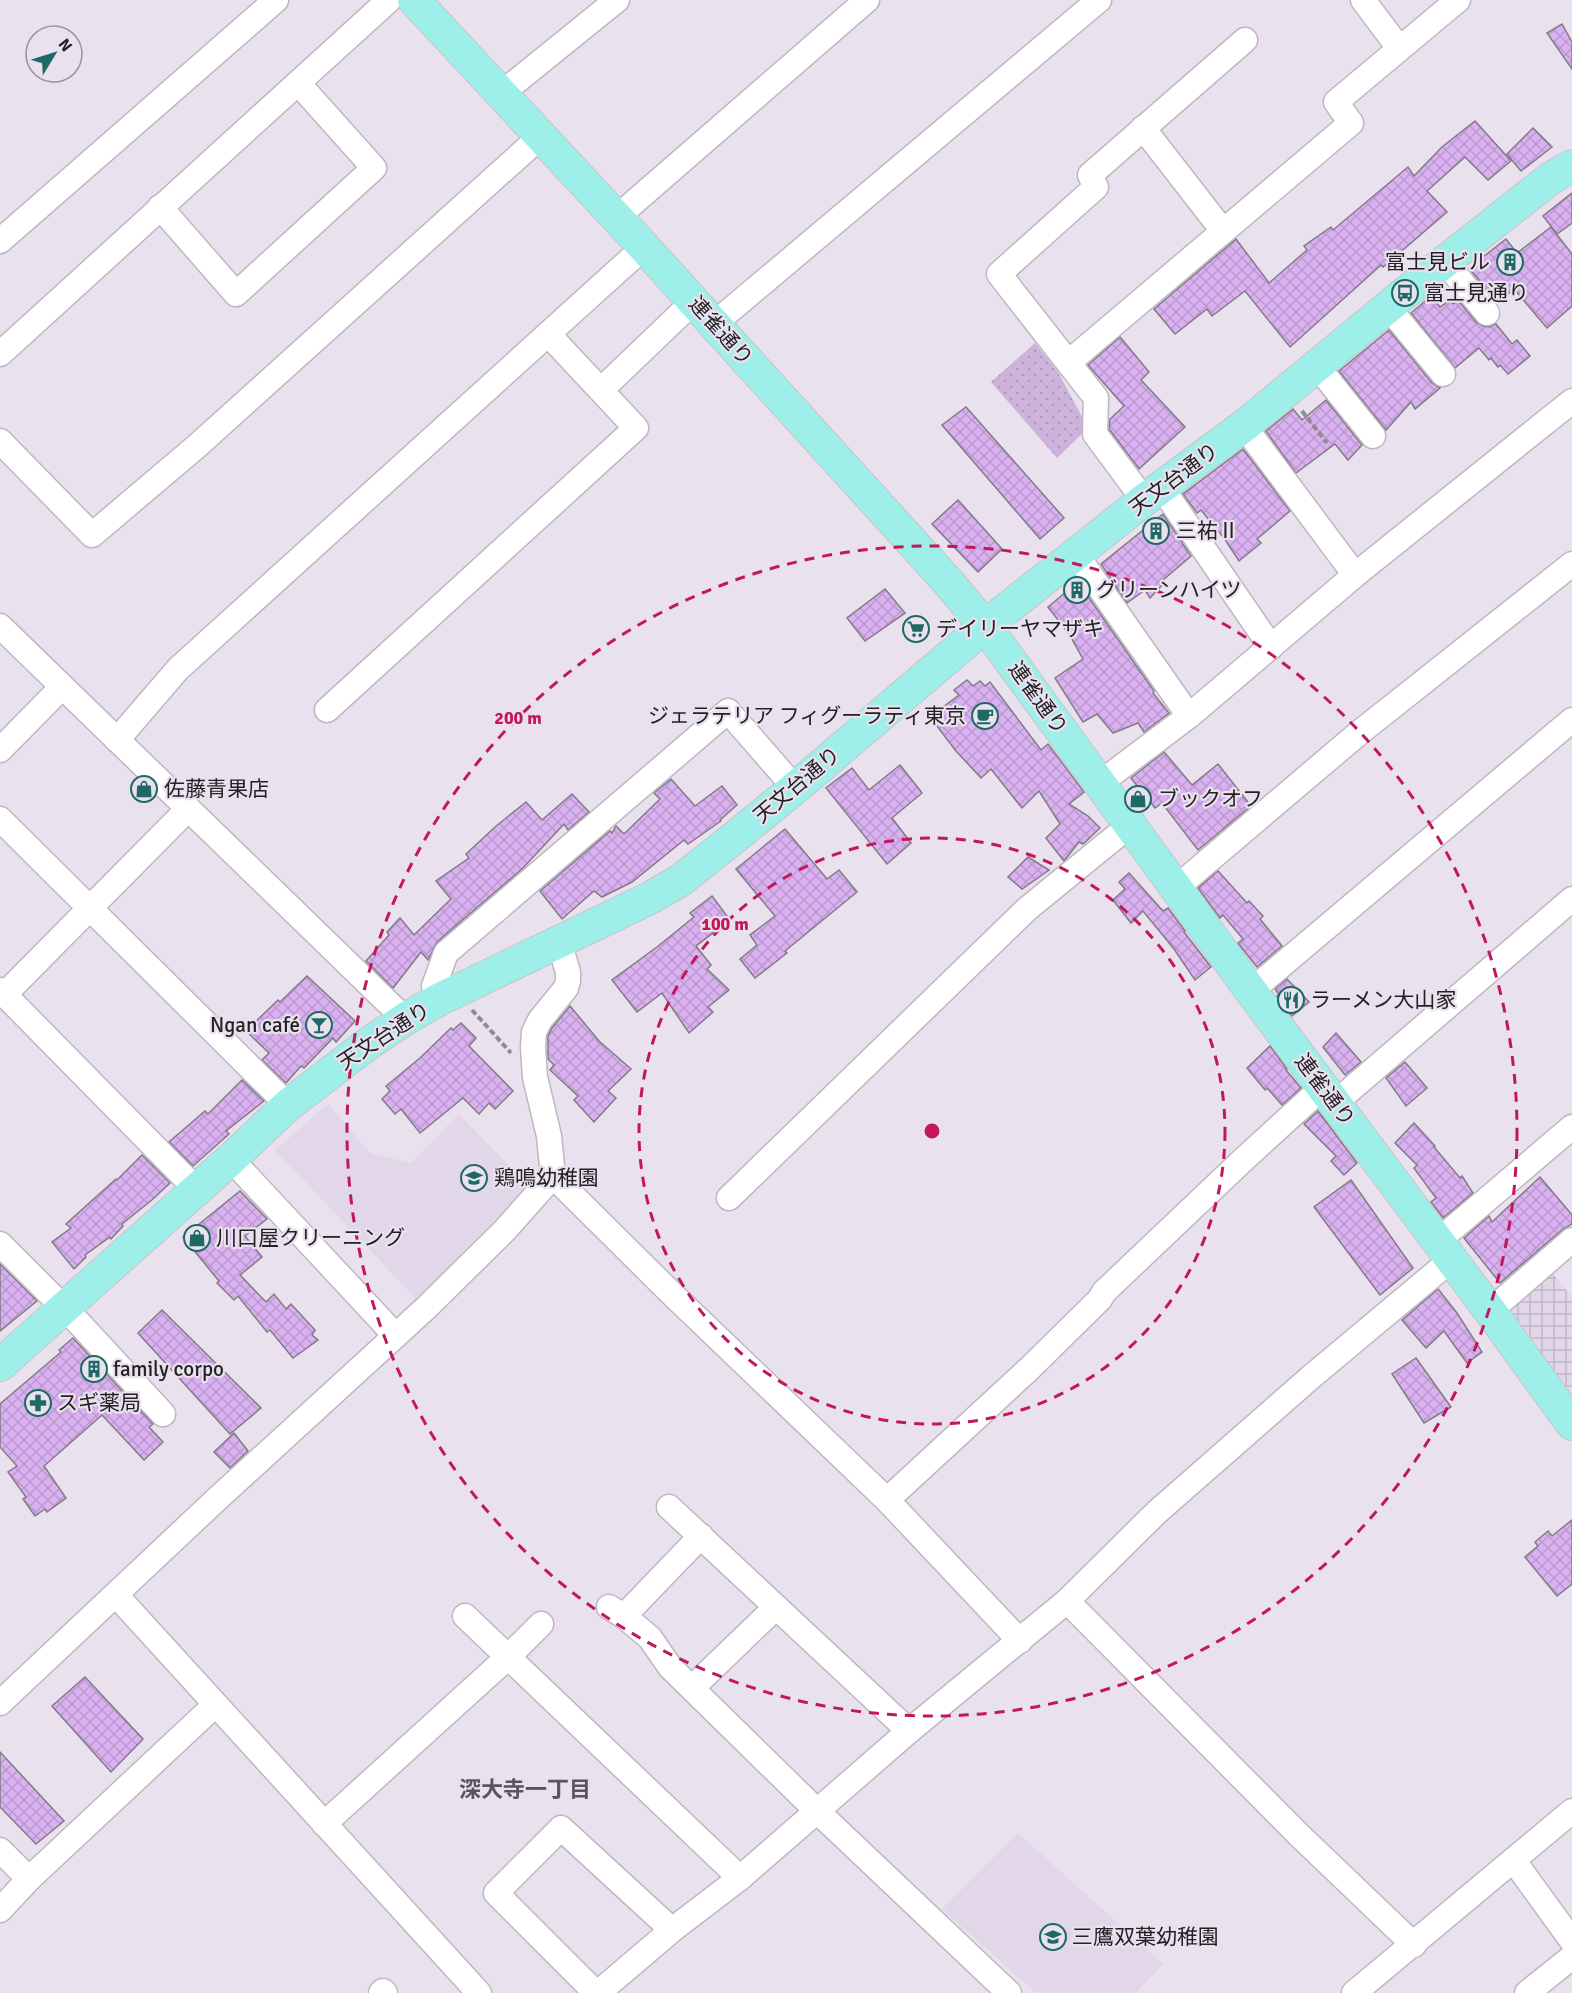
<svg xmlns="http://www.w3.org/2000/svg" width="1572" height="1993" font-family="Signika,'Noto Sans JP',sans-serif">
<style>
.built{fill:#e2d6e9}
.industrial{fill:url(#industrial-grid)}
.grass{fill:url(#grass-dots)}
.building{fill:url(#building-cross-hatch);stroke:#827b86;stroke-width:1.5}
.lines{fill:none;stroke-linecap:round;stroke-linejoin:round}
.minor-casing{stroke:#beb7c2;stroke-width:27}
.major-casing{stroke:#c6c5c6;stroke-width:34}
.path{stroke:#908a92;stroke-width:4;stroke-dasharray:6 3;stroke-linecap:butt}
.minor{stroke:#fff;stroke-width:24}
.major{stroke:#9eefe9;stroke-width:32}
.ring{fill:none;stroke:#c2185b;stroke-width:3;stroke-dasharray:10 8}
.labels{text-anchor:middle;stroke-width:4.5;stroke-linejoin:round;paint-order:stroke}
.poi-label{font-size:21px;fill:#242125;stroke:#e9e1ed;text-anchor:start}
.street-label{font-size:21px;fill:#242125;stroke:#e9e1ed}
.neighbourhood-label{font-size:22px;font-weight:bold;fill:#5b545e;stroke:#e9e1ed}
.centre{fill:#c2185b;stroke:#e9e1ed;stroke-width:3}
.ring-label{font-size:18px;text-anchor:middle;font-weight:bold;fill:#c2185b;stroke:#e9e1ed;stroke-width:4.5;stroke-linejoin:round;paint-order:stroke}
</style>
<defs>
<pattern id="industrial-grid" width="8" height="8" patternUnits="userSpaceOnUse" patternTransform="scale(1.5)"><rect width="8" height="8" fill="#e2d6e9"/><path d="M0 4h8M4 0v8" fill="none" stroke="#c2b7c8"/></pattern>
<pattern id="grass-dots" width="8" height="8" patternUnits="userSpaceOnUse" patternTransform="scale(1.5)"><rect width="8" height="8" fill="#cdb2dc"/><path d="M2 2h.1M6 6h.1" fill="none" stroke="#b099bd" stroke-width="1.8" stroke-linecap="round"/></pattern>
<pattern id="building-cross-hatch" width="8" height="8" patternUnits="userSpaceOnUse" patternTransform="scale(1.5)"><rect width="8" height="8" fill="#dab1f0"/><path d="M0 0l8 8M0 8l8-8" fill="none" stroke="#bb98ce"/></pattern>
</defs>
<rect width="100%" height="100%" fill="#e9e1ed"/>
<g class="built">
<path d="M328,1104L370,1153L411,1163L459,1114L533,1190L418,1301L275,1150Z"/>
<path d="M1018,1833L1163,1964L1136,1993H1036L942,1909Z"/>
</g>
<path class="industrial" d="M1552,1273L1572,1297V1405L1504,1311Z"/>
<path class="grass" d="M1035,343L1058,372L1088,428L1057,458L991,382Z"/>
<g class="building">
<path d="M1562,24L1572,42V69L1547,33Z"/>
<path d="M1475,121L1511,161L1488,180L1465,157L1427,191L1447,212L1383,267L1381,265L1290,347L1245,291L1212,316L1207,309L1175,334L1154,309L1236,239L1269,283L1307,250L1304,246L1331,227L1333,230L1408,167L1414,176L1442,147Z"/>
<path d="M1533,128L1552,147L1521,171L1507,154Z"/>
<path d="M1572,193V223L1557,234L1543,216Z"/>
<path d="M1551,227L1572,254V306L1547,328L1514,289L1497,303L1469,268L1506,239L1517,253Z"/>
<path d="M1431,296L1440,307L1450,300L1453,304L1458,300L1476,322L1483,326L1489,327L1496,324L1512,344L1517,340L1530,356L1508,374L1500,365L1498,367L1491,358L1489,360L1479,348L1455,368L1411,313Z"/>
<path d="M1389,330L1432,383L1440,388L1415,409L1411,402L1386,430L1339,371Z"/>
<path d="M1120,337L1149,372L1141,380L1185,427L1139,469L1109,429L1110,419L1124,406L1088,365Z"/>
<path d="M1326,400L1362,445L1348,460L1335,444L1296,473L1266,431L1293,409L1302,420Z"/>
<path d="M966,407L1064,518L1040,539L942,425Z"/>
<path d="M1243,449L1290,511L1257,539L1261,543L1239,561L1224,538L1201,510L1197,513L1183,494Z"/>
<path d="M958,500L1002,549L978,572L932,524Z"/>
<path d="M1163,514L1191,556L1163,580L1165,582L1150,598L1145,590L1127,603L1101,564Z"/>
<path d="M1078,582L1154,691L1153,693L1169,713L1144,732L1138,723L1113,733L1097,714L1083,722L1055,678L1083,659L1069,634L1048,607Z"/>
<path d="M885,589L905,613L865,641L847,618Z"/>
<path d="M967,680L973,686L980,681L985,686L990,682L1041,750L1048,744L1084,792L1069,804L1088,816L1100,828L1083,844L1079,842L1064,861L1046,838L1060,824L1039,791L1022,808L991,769L981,778L956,751L930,717L959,695L954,690Z"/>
<path d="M1164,752L1192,785L1218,764L1251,806L1198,850L1162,803L1155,808L1131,778Z"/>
<path d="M900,765L922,793L892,818L911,843L887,864L826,788L852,768L869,790Z"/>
<path d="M671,779L695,806L722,786L737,805L720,820L721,821L688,844L684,840L632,882L602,897L594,891L562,919L540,891L610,831L612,833L616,826L624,834L660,799L654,793Z"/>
<path d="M572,794L589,812L568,830L564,824L523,868L437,942L428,960L421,952L393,988L366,961L389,935L387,932L400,918L414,935L451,899L436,881L469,858L466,854L495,827L526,802L542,820Z"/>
<path d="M785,829L827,879L839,870L857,892L785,951L787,953L755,978L740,959L757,945L750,935L775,916L736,869Z"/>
<path d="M1028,857L1049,870L1022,889L1008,877Z"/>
<path d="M1218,871L1247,903L1249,901L1263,916L1260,919L1282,946L1257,967L1238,943L1243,939L1223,915L1220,918L1198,888Z"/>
<path d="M1129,873L1163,911L1168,908L1185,931L1184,932L1211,967L1195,980L1174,949L1143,911L1131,923L1113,900L1125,889L1119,882Z"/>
<path d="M712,896L730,920L696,946L711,965L707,969L729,990L708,1007L713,1012L689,1033L662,993L637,1012L612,980L657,947L694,917L690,913Z"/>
<path d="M307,976L355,1021L336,1042L333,1038L304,1068L301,1066L286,1083L262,1060L269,1053L246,1031L278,1000L280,1002Z"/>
<path d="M1287,979L1309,1002L1292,1016L1277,996L1279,995L1275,989Z"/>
<path d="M570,1006L599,1041L631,1069L608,1091L616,1098L594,1122L574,1100L578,1096L550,1070L554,1065L548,1059V1036L552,1028Z"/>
<path d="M461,1023L476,1038L469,1046L513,1091L495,1109L489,1103L479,1114L463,1098L420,1133L401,1109L395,1114L382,1099L390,1091L386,1086L420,1058L451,1028L453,1030Z"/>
<path d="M1336,1033L1361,1062L1345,1075L1323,1047Z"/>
<path d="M1270,1046L1287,1069L1286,1070L1301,1088L1282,1105L1267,1088L1265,1090L1247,1068Z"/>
<path d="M1405,1062L1427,1088L1406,1106L1386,1078Z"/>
<path d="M242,1080L264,1101L226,1131L229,1134L193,1166L169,1142L205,1111L208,1114Z"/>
<path d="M1318,1111L1357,1163L1344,1175L1331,1161L1336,1156L1304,1124Z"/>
<path d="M1414,1123L1435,1146L1434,1147L1460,1178L1462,1176L1473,1193L1443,1218L1431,1202L1436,1198L1414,1168L1417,1165L1395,1143Z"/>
<path d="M142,1155L170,1183L153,1199L122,1224L123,1226L111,1239L110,1237L85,1255L86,1257L74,1269L52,1242L71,1228L66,1224L116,1179L117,1180Z"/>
<path d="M1540,1177L1572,1215V1224L1563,1229L1500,1283L1464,1238L1489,1216L1492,1222Z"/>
<path d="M1351,1180L1413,1268L1380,1295L1314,1207Z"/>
<path d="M240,1191L267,1219L245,1236L262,1257L240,1275L266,1302L274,1294L286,1309L291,1304L315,1330L312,1335L318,1340L293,1358L270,1330L267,1332L238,1296L234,1300L217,1283L219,1281L183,1237Z"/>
<path d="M0,1264L37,1301L0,1331Z"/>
<path d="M1438,1289L1457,1313L1482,1352L1467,1363L1444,1331L1426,1348L1402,1320Z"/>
<path d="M162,1310L261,1408L230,1434L138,1333Z"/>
<path d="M73,1338L153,1424L149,1427L163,1442L144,1460L102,1415L44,1466L66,1498L47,1512L45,1509L35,1516L23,1499L26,1497L8,1472L17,1466L0,1447V1404L61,1352L59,1350Z"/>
<path d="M1416,1358L1451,1407L1424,1423L1392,1374Z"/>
<path d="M234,1433L248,1451L230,1468L214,1452Z"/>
<path d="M1572,1520V1584L1557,1596L1525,1557L1538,1546L1535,1542L1548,1531L1552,1536Z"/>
<path d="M85,1677L143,1739L111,1772L52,1706Z"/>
<path d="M0,1752L64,1821L36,1844L0,1807Z"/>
</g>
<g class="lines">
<defs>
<g id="minor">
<path d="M1363,0L1399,48"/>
<path d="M502,93L617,0"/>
<path d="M1143,128L1223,231"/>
<path d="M160,207L236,294L374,168L298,83"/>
<path d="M616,218L867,0"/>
<path d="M0,241L276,0"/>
<path d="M1445,262L1487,313"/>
<path d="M1388,307L1443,374"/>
<path d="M715,323L1099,0"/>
<path d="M0,354L389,0"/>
<path d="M1069,362L1351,123L1336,102L1458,0"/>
<path d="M1317,366L1373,436"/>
<path d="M601,390L694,301"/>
<path d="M1244,426L1355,575"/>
<path d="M0,441L92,535L197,446L541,136"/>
<path d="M1162,488L1271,647"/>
<path d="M1144,500L1095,434L1096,398L999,274L1096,187L1090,175L1245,40"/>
<path d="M1076,554L1189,716"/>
<path d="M0,626L405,1019"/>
<path d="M327,710L636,428L548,334"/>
<path d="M117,740L178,669L644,247"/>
<path d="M0,750L62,687"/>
<path d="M1100,783L1189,716L1355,575L1572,401"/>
<path d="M0,819L288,1105"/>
<path d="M1176,888L1359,733L1572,564"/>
<path d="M559,942L568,972V981L566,988L540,1020L534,1032L533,1047L535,1077L549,1136L553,1176L671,1293L887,1500L1020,1641"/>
<path d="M0,990L197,1190"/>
<path d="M1251,991L1572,720"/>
<path d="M4,995L188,809"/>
<path d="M440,999L434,986L446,953L728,711L795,788"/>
<path d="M1335,1103L1572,899"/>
<path d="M231,1159L395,1335"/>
<path d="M729,1198L1027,909L1130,825"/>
<path d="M1438,1241L1572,1127"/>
<path d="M0,1244L78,1322L163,1414"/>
<path d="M1490,1311L1572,1240"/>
<path d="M887,1500L1030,1368L1100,1299L1104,1292L1243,1160L1323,1087"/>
<path d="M669,1507L909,1731"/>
<path d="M116,1595L479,1993"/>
<path d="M1067,1601L1299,1835L1414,1945"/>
<path d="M609,1607L624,1616L650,1638L670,1667L817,1811L1009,1993"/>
<path d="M465,1616L740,1878"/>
<path d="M624,1616L701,1536"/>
<path d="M692,1688L776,1607"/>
<path d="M0,1703L217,1499L427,1307L505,1230L553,1176"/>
<path d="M324,1824L508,1657L541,1624"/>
<path d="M0,1850L29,1879"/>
<path d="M1514,1861L1572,1941"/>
<path d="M0,1910L29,1879L215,1705"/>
<path d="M381,1993L383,1991L385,1993"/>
<path d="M596,1993L496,1893L561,1828L672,1930"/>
<path d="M598,1993L672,1930L740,1878L909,1731L1067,1601L1157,1512L1311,1377L1451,1260"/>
<path d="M1354,1993L1572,1811"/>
<path d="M1527,1993L1572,1957"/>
</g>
<g id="major">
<path d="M414,0L644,247L949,583L985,626L1251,991L1490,1311L1572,1424"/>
<path d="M0,1365L231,1159L288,1105L369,1043L405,1019L440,999L650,898L681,880L735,837L795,788L985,626L1076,554L1144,500L1244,426L1405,293L1551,178L1572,166"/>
</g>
</defs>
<use href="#minor" class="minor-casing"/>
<use href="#major" class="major-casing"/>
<g class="path">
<path d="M1302,411L1327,443"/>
<path d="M472,1010L511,1053"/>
</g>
<use href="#minor" class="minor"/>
<use href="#major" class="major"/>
</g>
<g class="ring">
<circle cx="932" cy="1131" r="293"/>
<circle cx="932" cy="1131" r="585"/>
</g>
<defs>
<symbol id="building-ring" viewBox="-11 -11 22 22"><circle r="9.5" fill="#e9e1ed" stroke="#1e6965" stroke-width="1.5"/><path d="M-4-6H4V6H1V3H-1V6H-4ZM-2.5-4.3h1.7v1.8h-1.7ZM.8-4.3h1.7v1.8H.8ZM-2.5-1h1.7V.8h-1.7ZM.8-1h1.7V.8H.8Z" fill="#1e6965"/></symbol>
<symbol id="bus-ring" viewBox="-11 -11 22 22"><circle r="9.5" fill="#e9e1ed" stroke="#1e6965" stroke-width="1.5"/><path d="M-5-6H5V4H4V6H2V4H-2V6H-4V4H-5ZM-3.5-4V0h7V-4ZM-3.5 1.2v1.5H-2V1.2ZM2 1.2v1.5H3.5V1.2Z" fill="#1e6965"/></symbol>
<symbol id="supermarket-ring" viewBox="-11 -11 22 22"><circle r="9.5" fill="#e9e1ed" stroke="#1e6965" stroke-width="1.5"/><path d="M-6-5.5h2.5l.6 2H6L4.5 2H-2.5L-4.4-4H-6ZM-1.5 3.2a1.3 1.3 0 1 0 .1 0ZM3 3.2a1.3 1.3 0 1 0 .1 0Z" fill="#1e6965"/></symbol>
<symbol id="cafe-ring" viewBox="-11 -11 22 22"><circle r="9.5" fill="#e9e1ed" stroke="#1e6965" stroke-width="1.5"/><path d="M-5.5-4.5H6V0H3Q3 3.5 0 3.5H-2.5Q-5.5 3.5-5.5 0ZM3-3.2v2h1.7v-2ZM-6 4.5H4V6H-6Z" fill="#1e6965"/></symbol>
<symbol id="shop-ring" viewBox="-11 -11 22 22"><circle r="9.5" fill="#e9e1ed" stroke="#1e6965" stroke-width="1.5"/><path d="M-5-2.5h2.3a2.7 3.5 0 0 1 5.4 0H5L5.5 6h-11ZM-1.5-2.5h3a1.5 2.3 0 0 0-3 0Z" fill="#1e6965"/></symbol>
<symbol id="restaurant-ring" viewBox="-11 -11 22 22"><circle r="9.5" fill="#e9e1ed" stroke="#1e6965" stroke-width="1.5"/><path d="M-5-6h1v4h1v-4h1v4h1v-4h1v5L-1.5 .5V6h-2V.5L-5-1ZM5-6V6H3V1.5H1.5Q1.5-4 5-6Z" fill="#1e6965"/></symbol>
<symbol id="bar-ring" viewBox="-11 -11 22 22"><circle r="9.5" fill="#e9e1ed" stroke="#1e6965" stroke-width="1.5"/><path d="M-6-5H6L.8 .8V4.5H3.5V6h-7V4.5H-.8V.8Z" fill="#1e6965"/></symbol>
<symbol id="school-ring" viewBox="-11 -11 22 22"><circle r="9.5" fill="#e9e1ed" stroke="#1e6965" stroke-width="1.5"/><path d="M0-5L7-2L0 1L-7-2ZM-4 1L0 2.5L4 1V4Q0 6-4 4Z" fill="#1e6965"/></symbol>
<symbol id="pharmacy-ring" viewBox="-11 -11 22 22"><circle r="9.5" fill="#e9e1ed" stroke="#1e6965" stroke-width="1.5"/><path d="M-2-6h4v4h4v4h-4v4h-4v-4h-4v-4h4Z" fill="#1e6965"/></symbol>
</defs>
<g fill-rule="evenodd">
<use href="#building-ring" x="1495" y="247" width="30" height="30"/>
<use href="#bus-ring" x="1390" y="278" width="30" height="30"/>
<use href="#building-ring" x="1141" y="516" width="30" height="30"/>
<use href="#building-ring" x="1062" y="575" width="30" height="30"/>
<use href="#supermarket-ring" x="901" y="614" width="30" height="30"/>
<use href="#cafe-ring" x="970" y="701" width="30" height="30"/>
<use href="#shop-ring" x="129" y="774" width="30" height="30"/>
<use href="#shop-ring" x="1123" y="784" width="30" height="30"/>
<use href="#restaurant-ring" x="1276" y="985" width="30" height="30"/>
<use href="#bar-ring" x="304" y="1010" width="30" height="30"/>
<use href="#school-ring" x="459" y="1163" width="30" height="30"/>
<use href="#shop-ring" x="182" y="1223" width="30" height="30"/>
<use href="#building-ring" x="79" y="1354" width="30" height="30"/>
<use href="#pharmacy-ring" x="23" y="1388" width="30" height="30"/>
<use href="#school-ring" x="1038" y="1922" width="30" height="30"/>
</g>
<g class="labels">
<g class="poi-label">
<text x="1490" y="269" text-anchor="end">富士見ビル</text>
<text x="1424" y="300">富士見通り</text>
<text x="1176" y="538">三祐Ⅱ</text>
<text x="1096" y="597">グリーンハイツ</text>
<text x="936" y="636">デイリーヤマザキ</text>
<text x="966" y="723" text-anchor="end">ジェラテリア フィグーラティ東京</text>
<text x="164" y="796">佐藤青果店</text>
<text x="1158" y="806">ブックオフ</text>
<text x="1310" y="1007">ラーメン大山家</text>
<text x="300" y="1032" text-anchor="end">Ngan café</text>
<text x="494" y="1185">鶏鳴幼稚園</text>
<text x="216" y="1245">川口屋クリーニング</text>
<text x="113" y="1376">family corpo</text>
<text x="57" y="1410">スギ薬局</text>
<text x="1072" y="1944">三鷹双葉幼稚園</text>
</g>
<g class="street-label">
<text transform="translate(721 331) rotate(48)" y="7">連雀通り</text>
<text transform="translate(1174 479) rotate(-37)" y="7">天文台通り</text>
<text transform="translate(1038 698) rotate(54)" y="7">連雀通り</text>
<text transform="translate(797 785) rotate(-40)" y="7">天文台通り</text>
<text transform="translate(384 1036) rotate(-33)" y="7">天文台通り</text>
<text transform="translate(1325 1090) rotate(53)" y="7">連雀通り</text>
</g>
<g class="neighbourhood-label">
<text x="525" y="1797">深大寺一丁目</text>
</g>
</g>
<circle cx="932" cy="1131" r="9" class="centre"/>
<g class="ring-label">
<text x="518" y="724">200 m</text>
<text x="725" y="930">100 m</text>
</g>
<g transform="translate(54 54) rotate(52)"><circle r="28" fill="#e9e1ed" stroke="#9a949d" stroke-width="1.5"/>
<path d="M0-4.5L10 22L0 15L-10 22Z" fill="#1e6965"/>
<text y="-9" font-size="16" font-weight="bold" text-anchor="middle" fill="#242125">N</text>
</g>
</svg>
